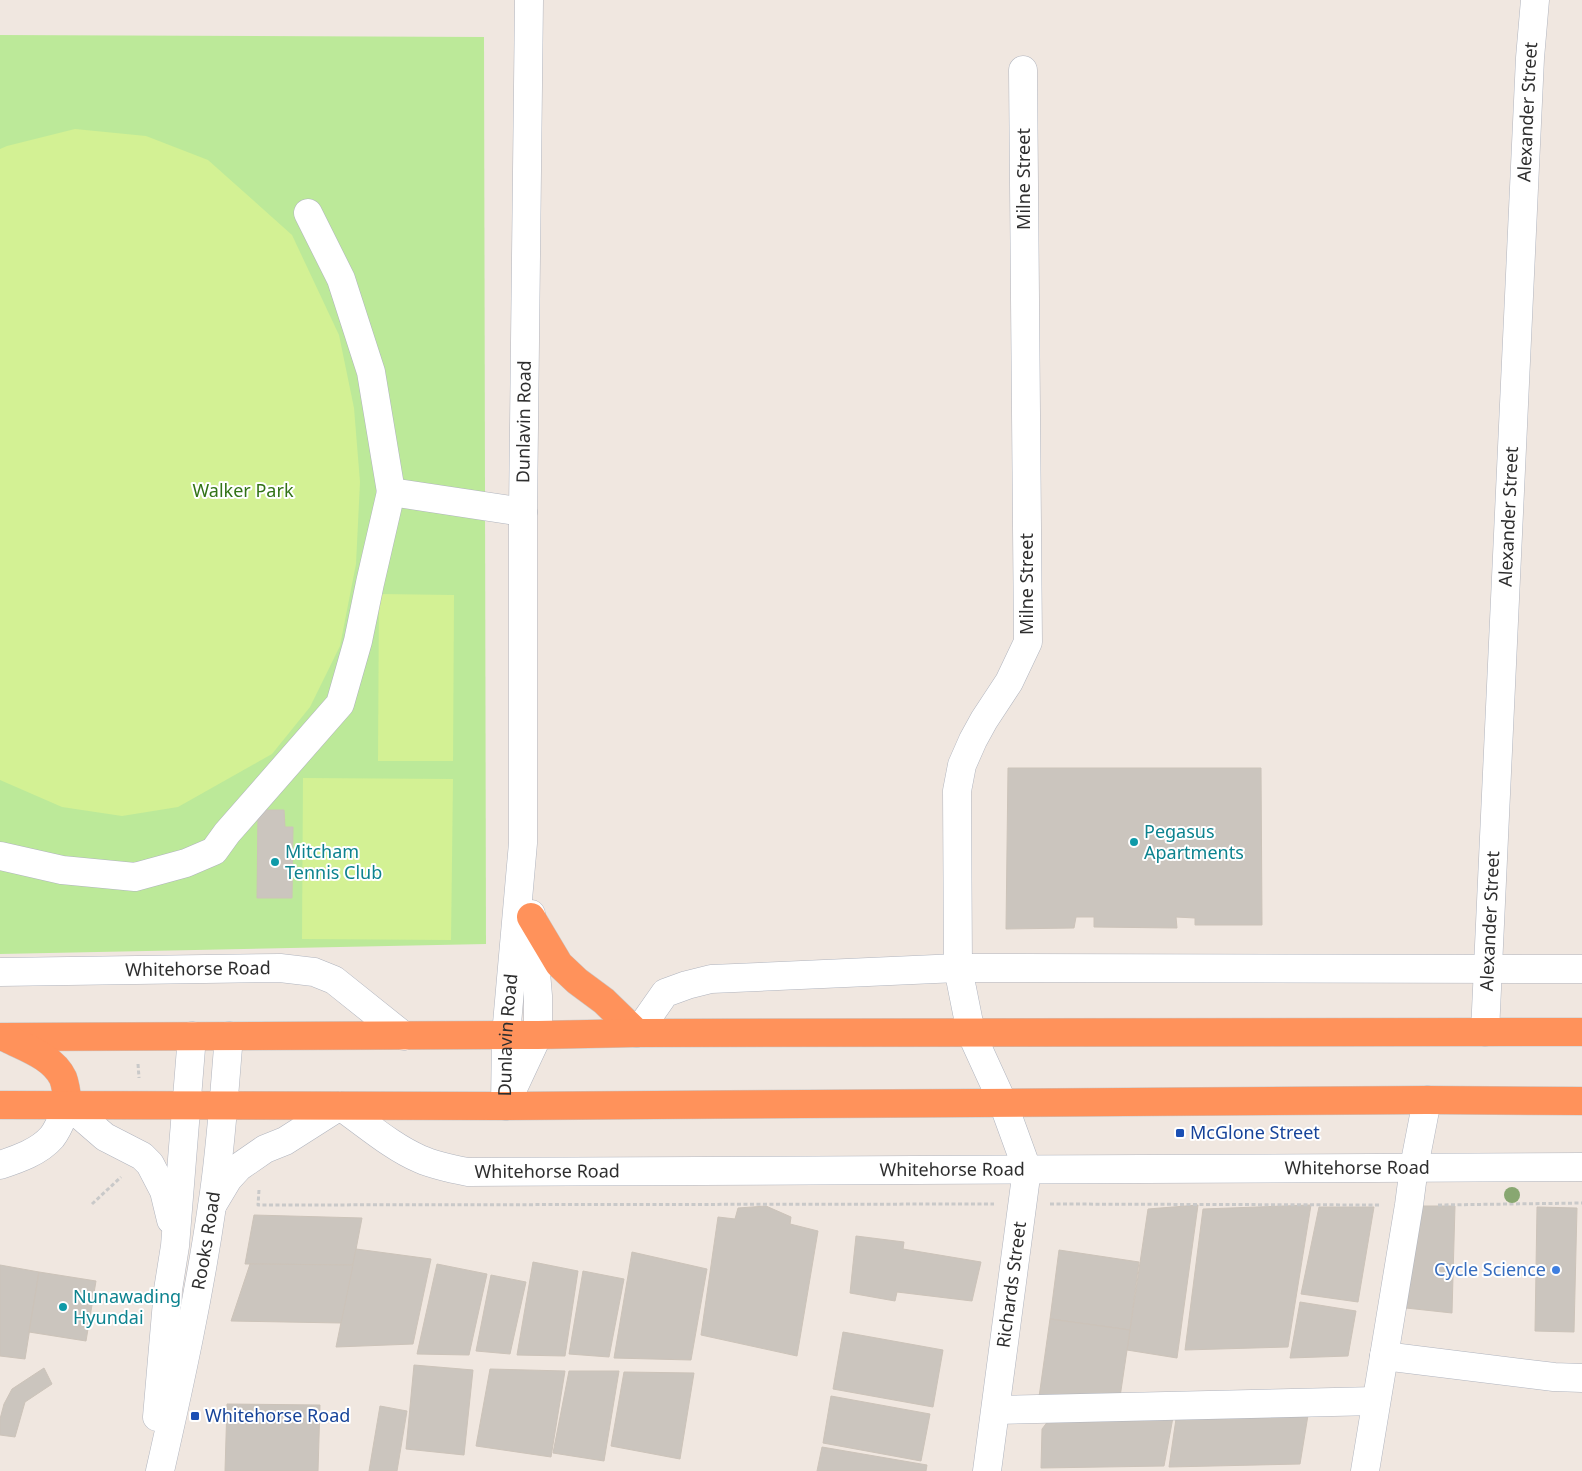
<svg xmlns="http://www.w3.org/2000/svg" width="1582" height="1471" font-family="'Noto Sans',sans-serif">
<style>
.green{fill:#bce999}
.pitch{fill:#d3f194}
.building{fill:#cbc5be;stroke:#ccc3b9}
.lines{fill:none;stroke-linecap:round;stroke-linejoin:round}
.minor-casing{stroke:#b0b4be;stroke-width:29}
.highway-casing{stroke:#c9c9c9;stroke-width:29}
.path{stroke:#c9c9c9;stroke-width:3;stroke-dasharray:4 2.5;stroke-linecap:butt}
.minor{stroke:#fff;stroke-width:28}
.highway{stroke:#ff925b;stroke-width:28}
.tree{fill:#88a771}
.culture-dot{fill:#0f9aa8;stroke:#fff;stroke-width:2}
.transit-dot{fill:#1a4fb4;stroke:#fff;stroke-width:2}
.shop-dot{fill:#3f7fe0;stroke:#fff;stroke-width:2}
.labels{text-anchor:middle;stroke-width:4;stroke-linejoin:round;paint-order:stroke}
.street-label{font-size:18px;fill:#2e2e2e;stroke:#fff}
.park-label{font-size:18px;fill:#327316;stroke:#fff}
.culture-label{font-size:18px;fill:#0d838f;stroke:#fff;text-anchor:start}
.transit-label{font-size:18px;fill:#164399;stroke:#fff;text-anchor:start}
.shop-label{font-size:18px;fill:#366cbe;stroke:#fff;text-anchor:end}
</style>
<rect width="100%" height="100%" fill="#f0e7e0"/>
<path class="green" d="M0,35L484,37L486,944L0,954Z"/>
<g class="pitch">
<path d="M75,129L146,136L208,160L292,235L339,335L354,408L360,482L356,564L340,646L310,707L272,754L178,807L122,816L62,807L0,780V149L7,146Z"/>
<path d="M379,594L454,595L453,761H378Z"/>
<path d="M303,778L453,779L451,940L302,939Z"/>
</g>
<g class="building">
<path d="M1008,768H1261L1262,925H1195V918L1176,917L1177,928L1094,927V917H1076L1074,928L1006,929Z"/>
<path d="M258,810H284L285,827H293L292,898H257Z"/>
<path d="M1198,1205L1177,1358L1127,1350L1148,1209Z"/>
<path d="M1311,1205L1288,1347L1185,1350L1203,1209Z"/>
<path d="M766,1206L791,1217L790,1224L818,1231L797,1356L701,1335L718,1217L735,1219L738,1208Z"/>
<path d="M1422,1206H1455L1452,1313L1406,1308Z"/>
<path d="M1319,1207H1374L1358,1302L1301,1294Z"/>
<path d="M1537,1207L1577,1208L1574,1332L1535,1331Z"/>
<path d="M254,1215L362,1218L353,1265L245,1264Z"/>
<path d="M856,1236L904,1242L903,1249L981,1262L972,1301L897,1292L895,1301L850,1293Z"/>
<path d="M356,1249L431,1259L413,1344L336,1347Z"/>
<path d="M1059,1250L1139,1262L1130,1330L1050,1319Z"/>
<path d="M632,1252L707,1269L691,1360L614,1358Z"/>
<path d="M533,1262L578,1271L565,1356L517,1355Z"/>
<path d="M250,1264L353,1265L341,1323L231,1321Z"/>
<path d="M437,1264L487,1274L469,1355L417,1354Z"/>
<path d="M0,1265L39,1272L25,1359L0,1356Z"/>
<path d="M583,1271L624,1279L609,1357L569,1354Z"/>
<path d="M39,1272L96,1281L86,1341L29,1332Z"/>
<path d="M491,1275L526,1282L510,1354L476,1351Z"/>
<path d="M1300,1302L1356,1311L1348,1356L1290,1358Z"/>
<path d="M1050,1319L1130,1330L1120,1397H1039Z"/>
<path d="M843,1332L943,1350L933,1407L833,1389Z"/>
<path d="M414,1365L473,1370L464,1455L406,1449Z"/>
<path d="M44,1368L52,1384L25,1402L15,1437L0,1435V1419L4,1404L12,1389Z"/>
<path d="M490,1369L565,1371L551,1457L476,1446Z"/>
<path d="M569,1371H619L604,1461L553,1453Z"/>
<path d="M624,1372L694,1373L680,1459L611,1446Z"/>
<path d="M831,1396L930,1414L921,1461L823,1443Z"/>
<path d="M227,1404L320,1405L318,1471H225Z"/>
<path d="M380,1406L407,1411L397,1471H369Z"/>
<path d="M1309,1409L1300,1464L1169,1467L1177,1412Z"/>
<path d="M1055,1412H1174L1164,1466L1041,1468L1042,1429Z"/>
<path d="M822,1447L927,1465L926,1471H817Z"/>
</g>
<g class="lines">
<defs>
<g id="minor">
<path d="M308,213L341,279L371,372L391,492"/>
<path d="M0,856L62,870L135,877L186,863L214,851L227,833L340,704L358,641L370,583L391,492L523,512"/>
<path id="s1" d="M0,972L280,968L314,972L334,980L404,1036"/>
<path id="s2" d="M1485,1032L1530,58L1535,0"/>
<path d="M637,1033L665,993L687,985L711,979L958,968L1582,969"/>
<path d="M509,1097L538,1035V996L531,914"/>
<path id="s3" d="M505,1106L506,1035L523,843V512L529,0"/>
<path d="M0,1165C18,1159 39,1152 52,1137C59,1128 63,1116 68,1105L105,1137L142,1156L150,1164L164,1191L171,1220"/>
<path id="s4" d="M213,1204L228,1179L239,1167L265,1149L285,1141L340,1106C366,1124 392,1147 420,1159C436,1166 452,1169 468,1172L1582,1167"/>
<path d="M1384,1356L1554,1377L1582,1378"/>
<path d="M996,1410L1376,1401"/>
<path d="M157,1417L168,1290L175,1246L192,1036"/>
<path id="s5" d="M160,1471C180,1383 199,1296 212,1206C221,1150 224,1093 229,1036"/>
<path id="s6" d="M987,1471L1027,1169L1003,1103L971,1033L958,968L957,791L962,765L973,740L984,720L1009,682L1028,642L1023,70"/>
<path d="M1365,1471L1409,1205L1414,1167L1427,1100"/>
</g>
<g id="highway">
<path d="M531,917L559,964L577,981L604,1001L637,1033"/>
<path d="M0,1037L538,1035L637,1033L1582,1032"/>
<path d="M8,1039C26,1048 53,1057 63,1078C66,1086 67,1096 68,1105"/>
<path d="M0,1105L505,1106L1427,1100L1582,1101"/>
</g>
</defs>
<use href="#minor" class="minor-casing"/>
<use href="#highway" class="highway-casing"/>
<g class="path">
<path d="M138,1064L139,1078"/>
<path d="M259,1190L258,1205L994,1204"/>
<path d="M92,1204L121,1177"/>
<path d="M1050,1204L1379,1205"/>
<path d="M1438,1205L1582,1203"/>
</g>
<use href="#minor" class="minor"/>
<use href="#highway" class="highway"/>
</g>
<circle class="tree" cx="1512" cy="1195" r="8"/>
<g class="culture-dot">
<circle cx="1134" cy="842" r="5"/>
<circle cx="275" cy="862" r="5"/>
<circle cx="63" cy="1307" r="5"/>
</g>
<g class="transit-dot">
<rect x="1175" y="1128" width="10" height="10" rx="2.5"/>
<rect x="190" y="1411" width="10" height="10" rx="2.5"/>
</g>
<circle class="shop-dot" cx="1556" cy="1270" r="5"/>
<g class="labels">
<g class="street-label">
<text dy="6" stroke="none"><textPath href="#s2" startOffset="921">Alexander Street</textPath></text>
<text transform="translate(1024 179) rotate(-90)" y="6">Milne Street</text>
<text dy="6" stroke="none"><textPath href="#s3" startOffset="685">Dunlavin Road</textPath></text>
<text dy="6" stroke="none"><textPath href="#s2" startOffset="516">Alexander Street</textPath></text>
<text transform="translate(1027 584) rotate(-90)" y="6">Milne Street</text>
<text dy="6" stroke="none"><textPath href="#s2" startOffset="111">Alexander Street</textPath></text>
<text dy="6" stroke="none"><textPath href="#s1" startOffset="198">Whitehorse Road</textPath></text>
<text dy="6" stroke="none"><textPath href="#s3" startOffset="71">Dunlavin Road</textPath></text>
<text dy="6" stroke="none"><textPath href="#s4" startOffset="1199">Whitehorse Road</textPath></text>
<text dy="6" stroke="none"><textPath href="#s4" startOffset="794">Whitehorse Road</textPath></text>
<text dy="6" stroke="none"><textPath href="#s4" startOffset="389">Whitehorse Road</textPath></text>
<text dy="6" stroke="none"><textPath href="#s5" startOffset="235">Rooks Road</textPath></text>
<text dy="6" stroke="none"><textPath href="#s6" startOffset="188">Richards Street</textPath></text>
</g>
<g class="park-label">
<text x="243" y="497">Walker Park</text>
</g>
<g class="culture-label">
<text x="1144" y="838">Pegasus<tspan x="1144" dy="21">Apartments</tspan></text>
<text x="285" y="858">Mitcham<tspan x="285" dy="21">Tennis Club</tspan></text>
<text x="73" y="1303">Nunawading<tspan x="73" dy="21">Hyundai</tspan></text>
</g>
<g class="transit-label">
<text x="1190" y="1139">McGlone Street</text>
<text x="205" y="1422">Whitehorse Road</text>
</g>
<g class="shop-label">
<text x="1546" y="1276">Cycle Science</text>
</g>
</g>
</svg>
